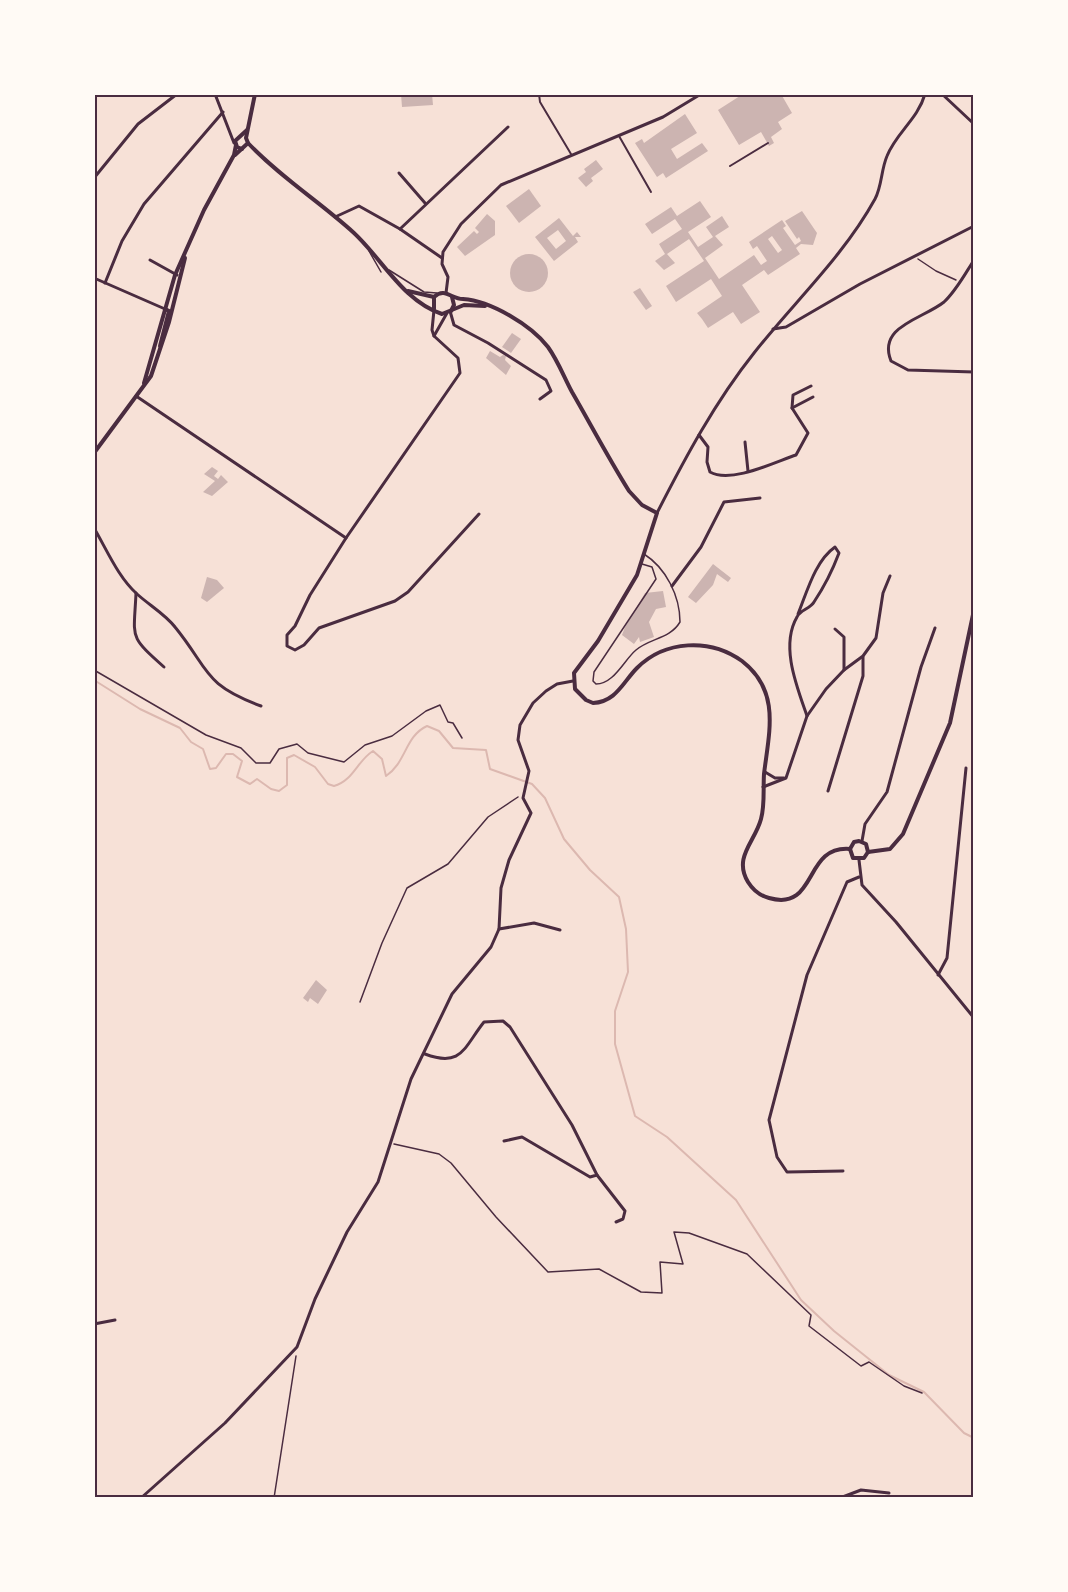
<svg xmlns="http://www.w3.org/2000/svg" width="1068" height="1592" font-family="'Archivo Narrow',sans-serif">
<style>
.lines{fill:none;stroke-linecap:round;stroke-linejoin:round}
.stream{stroke:#dcb8b0;stroke-width:2}
.building{fill:#ccb4b1;fill-rule:evenodd}
.path{stroke:#4a2c40;stroke-width:1.5}
.service{stroke:#4a2c40;stroke-width:1.5}
.pedestrian{stroke:#4a2c40;stroke-width:2}
.minor{stroke:#4a2c40;stroke-width:3}
.tertiary{stroke:#4a2c40;stroke-width:4}
.neatline{fill:none;stroke:#4a2c40;stroke-width:2}
</style>
<rect width="100%" height="100%" fill="#f7e1d7"/>
<g class="lines">
<path class="stream" d="M94,680L140,709L180,728L191,742L203,749L210,769L216,768L226,754H233L242,761L237,777L250,784L257,779L271,789L279,791L287,785V758L294,755L315,767L328,784L334,786C353,781 357,761 373,751L382,759L386,776C406,763 405,736 427,726L439,731L453,748L486,750L490,769L532,784L545,798L564,839L590,870L619,897L626,929L628,972L615,1011V1044L635,1116L667,1137L736,1200L801,1300L834,1331L889,1375L924,1392L964,1433L974,1438"/>
</g>
<g class="building">
<path d="M401,94H432L433,105L402,107Z"/>
<path d="M743,94H781L792,113L778,122L782,129L771,137L774,143L769,146L761,132L739,145L718,110Z"/>
<path d="M685,114L697,133L671,149L677,159L702,143L708,151L666,178L663,173L657,177L635,143L642,139L644,143Z"/>
<path d="M596,160L603,169L591,178L593,181L586,187L578,178L586,172L584,169Z"/>
<path d="M529,189L541,206L519,223L506,206Z"/>
<path d="M700,201L711,217L688,232L698,247L713,237L706,227L722,216L729,227L715,236L723,245L705,258L719,279L754,255L761,265L767,261L757,246L753,249L749,242L782,220L786,226L783,228L795,245L801,241L799,237L797,239L785,221L802,211L817,233L813,245L801,244L796,248L800,254L768,275L764,270L742,285L760,312L741,324L733,312L708,328L702,319L697,313L722,296L711,279L676,302L666,286L704,261L689,239L667,254L675,263L664,270L655,261L665,254L659,244L682,229L675,219L652,234L645,224L671,207L677,216ZM772,236L782,250L778,253L768,239Z"/>
<path d="M487,214L495,221V235L465,256L457,247L474,231L477,234L479,232L475,228Z"/>
<path d="M559,218L573,236L577,232L581,237H575L578,242L554,261L535,237ZM558,230L566,241L556,249L547,238Z"/>
<circle cx="529" cy="273" r="19"/>
<path d="M640,288L652,306L646,310L633,292Z"/>
<path d="M512,333L521,339L511,353L502,347Z"/>
<path d="M490,351L500,357L503,355L506,356L505,360L511,366L506,375L486,358Z"/>
<path d="M212,467L218,471L214,476L218,479L221,475L228,482L212,496L203,492L215,481L204,474Z"/>
<path d="M713,564L731,578L728,582L717,574L713,585L696,603L688,597Z"/>
<path d="M207,577L217,580L224,588L207,602L201,598Z"/>
<path d="M663,591L666,607L656,609L649,622L654,637L640,642L639,637L634,644L622,635L625,627L645,593Z"/>
<path d="M316,980L327,990L318,1004L310,998L308,1002L303,998Z"/>
</g>
<g class="lines">
<g class="path">
<path d="M918,259L936,271L956,280"/>
<path d="M94,670L206,735L241,748L256,763H270L279,749L297,744L308,753L344,762L365,745L392,736L426,711L440,705L448,722L453,723L462,738"/>
<path d="M360,1002L382,943L407,888L448,864L488,817L518,797"/>
<path d="M394,1144L439,1154L451,1163L496,1217L548,1272L599,1269L641,1292L662,1293L660,1262L683,1264L674,1232L689,1233L747,1254L811,1315L809,1326L861,1366L869,1362L904,1386L922,1393"/>
<path d="M274,1498L296,1356"/>
</g>
<g class="service">
<path d="M369,251L381,272"/>
<path d="M389,270L424,292L437,293"/>
<path d="M642,564L652,567L656,579L594,672L593,681L596,684C614,684 624,660 636,650C650,638 670,639 680,622C680,596 666,568 644,554"/>
</g>
<g class="pedestrian">
<path d="M539,94L540,102L571,154"/>
<path d="M619,136L651,192"/>
<path d="M730,166L768,143"/>
</g>
<g class="minor">
<path d="M215,94L234,143"/>
<path d="M942,94L974,124"/>
<path d="M94,96L97,94"/>
<path d="M399,173L425,203"/>
<path d="M94,178L138,124L177,94"/>
<path d="M335,217L359,206L400,229L508,127"/>
<path d="M400,229L442,258"/>
<path d="M150,260L177,275"/>
<path d="M974,260C965,274 956,291 944,302C923,319 877,326 891,361L908,370L974,372"/>
<path d="M94,278L165,309"/>
<path d="M105,283L122,241L144,204L223,112"/>
<path d="M446,293L448,277L442,264L443,252L461,224L501,185L663,117L701,94"/>
<path d="M434,310L432,330L434,336L458,358L460,373L346,538L310,595L295,626L287,635V646L295,650L304,645L319,628L395,601L408,592L479,514"/>
<path d="M450,311L454,325L488,343L546,380L551,391L540,399"/>
<path d="M773,329L786,327L860,284L974,226"/>
<path d="M434,336L447,313"/>
<path d="M136,396L346,538"/>
<path d="M792,408L813,397"/>
<path d="M699,435L708,447L707,462L710,472C731,484 775,462 796,455L808,433L792,408L793,395L811,386"/>
<path d="M745,442L748,471"/>
<path d="M657,513C685,458 715,402 754,353C794,302 843,257 875,199C882,186 881,170 887,156C896,133 918,119 925,94"/>
<path d="M94,528C107,550 118,577 137,594C149,605 165,614 175,627C210,670 202,684 261,706"/>
<path d="M672,586L701,547L724,502L760,498"/>
<path d="M136,593C134,639 128,635 164,667"/>
<path d="M798,614C807,592 815,561 835,547L839,553C833,569 824,587 814,602C810,609 800,610 797,617C780,646 797,687 807,716"/>
<path d="M835,629L844,637V670"/>
<path d="M765,772L775,778H784"/>
<path d="M763,787L786,778L807,716L826,689L844,670L863,656L876,638L883,593L890,576"/>
<path d="M828,791L863,676V657"/>
<path d="M862,841L865,824L887,792L921,667L935,628"/>
<path d="M859,860L862,885L896,922L974,1018"/>
<path d="M499,929L534,923L560,930"/>
<path d="M938,975L947,958L966,768"/>
<path d="M425,1054C462,1068 464,1047 484,1022L503,1021L510,1027L572,1125L597,1175L590,1177L522,1137L504,1141"/>
<path d="M843,1171L787,1172L777,1157L769,1120L807,975L847,882L859,877"/>
<path d="M597,1175L625,1211L623,1219L616,1222"/>
<path d="M94,1324L115,1320"/>
<path d="M141,1498L225,1423L297,1347L315,1299L347,1232L378,1182L411,1079L452,994L491,947L499,929L501,888L509,860L531,813L523,798L529,771L518,740L520,725L533,703L546,691L557,684L573,681"/>
<path d="M840,1498L861,1490L889,1493"/>
</g>
<g class="tertiary">
<path d="M248,143C280,177 320,202 354,233C383,260 403,301 442,314L464,305L485,306"/>
<path d="M242,149L237,147L235,141L247,130"/>
<path d="M235,155L248,143L246,138L255,94"/>
<path d="M408,291L434,297"/>
<path d="M434,309V297C445,287 451,299 463,299C491,301 531,325 548,347C558,361 564,377 572,392C591,425 609,459 629,491L642,505L657,513L637,575L598,641L574,673L575,689L586,700L593,703C616,702 623,682 637,668C665,640 710,638 742,661C781,691 769,732 764,774C763,789 765,805 761,819C755,842 733,857 748,882C753,890 761,896 769,898C818,912 803,845 850,849"/>
<path d="M451,311L454,305L452,297"/>
<path d="M160,346L169,311L165,309"/>
<path d="M144,383L175,275L204,210L234,155L236,145"/>
<path d="M94,453L151,376L169,322L185,258"/>
<path d="M850,849L854,842L859,841L866,844L868,852"/>
<path d="M850,849L853,858H864L868,852"/>
<path d="M868,852L890,849L903,834L950,723L974,610"/>
</g>
</g>
<rect width="1068" height="1592" fill="none" stroke="#fffaf5" stroke-width="192"/>
<rect x="96" y="96" width="876" height="1400" class="neatline"/>
</svg>
